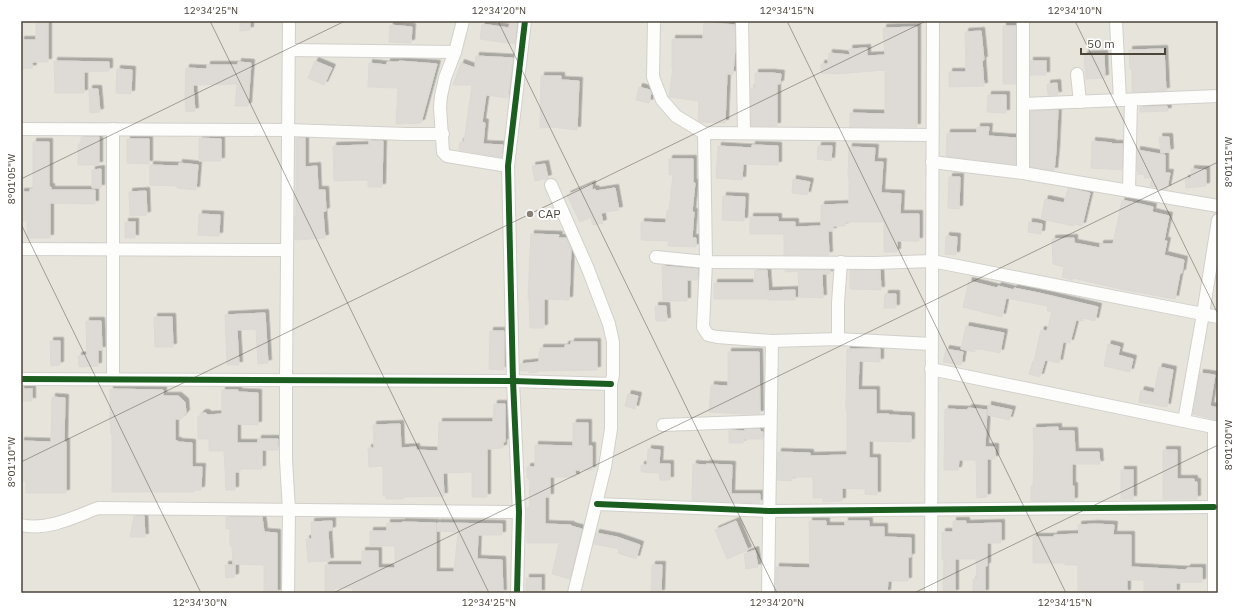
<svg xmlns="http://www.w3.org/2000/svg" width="1239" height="614" font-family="'IBM Plex Sans',sans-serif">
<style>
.residential{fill:#e7e4dc}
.building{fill:#dedbd6;stroke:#dcd9d4;filter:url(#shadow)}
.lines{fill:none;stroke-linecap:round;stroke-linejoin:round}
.minor-casing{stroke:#d2d0cb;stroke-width:14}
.minor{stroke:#fdfdfc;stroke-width:12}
.cycleway-casing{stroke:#fff;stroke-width:8}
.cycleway{stroke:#1b5e20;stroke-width:6}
.ticks{fill:none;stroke:#4b4439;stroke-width:1;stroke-opacity:0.45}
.poi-dot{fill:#868178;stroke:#fff;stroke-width:1.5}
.labels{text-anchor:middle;stroke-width:4;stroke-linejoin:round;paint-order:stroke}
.poi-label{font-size:12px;fill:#4b4439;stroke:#fff;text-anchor:start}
.neatline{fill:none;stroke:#4b4439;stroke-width:1.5}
.ticks-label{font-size:10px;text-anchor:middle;fill:#4b4439}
</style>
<defs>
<filter id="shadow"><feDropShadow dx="3.5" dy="-3.5" stdDeviation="0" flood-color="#0004"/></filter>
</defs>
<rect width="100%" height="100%" fill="#f4f2ee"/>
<rect class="residential" x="21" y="21" width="1197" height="572"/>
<g class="building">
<path d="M36,21H48V62H32L33,68L23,69L22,60H21V40H36Z"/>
<path d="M240,21H250V30L240,31Z"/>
<path d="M510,22L517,23L515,44L480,39L482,24L509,28Z"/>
<path d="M704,22L735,25V48L733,74H727L725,123L700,122L698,121L699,101L669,97L673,68H672V39H703Z"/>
<path d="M390,25L412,27L411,43L389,42Z"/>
<rect x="1003" y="26" width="13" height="58"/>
<path d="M917,27V127H850V113L885,114V70L836,74L821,73V64H828L829,53L850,55L849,49L867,48V56L885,55L883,28Z"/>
<path d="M981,31L984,60H982L984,86L949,87V72H966L965,32Z"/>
<path d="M1164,49L1166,91L1132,92V69H1130L1129,50Z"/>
<path d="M1104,54L1105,78L1086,79L1084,55Z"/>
<path d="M476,56L513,58L508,98L486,95L482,122L485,123L483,144L503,145L501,157L459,150L460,142H464L472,85H453L461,63L475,68Z"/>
<path d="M54,61L109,62V71L84,72V93H55Z"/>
<path d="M315,61L332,68L324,85L308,78Z"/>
<path d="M399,61L437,64L421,123L396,124L398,88L368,87L369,63L387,65V62H399Z"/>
<rect x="1030" y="61" width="16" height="14"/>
<path d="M238,62L251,63L248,106H235L237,84L193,85L195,111L186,112L185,96L186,68L207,69V65H238Z"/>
<path d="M117,69L132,70L131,94L116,93Z"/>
<path d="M755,73H772L781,74L780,84H777V126H751V88H755Z"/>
<path d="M541,76H561V80L579,81L577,130L553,127L540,128Z"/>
<path d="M1057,83L1058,95H1048L1047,84Z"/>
<path d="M639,87L650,90L651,93L649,103L636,100Z"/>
<path d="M89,89H98L100,112L90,113Z"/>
<path d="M988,95H1006V113L987,112Z"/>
<path d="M1167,106L1168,111L1140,112V107Z"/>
<path d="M1058,110L1056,151L1054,171L1030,167V139H1031L1030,111Z"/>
<path d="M977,127H989L988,136L1016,138V165L946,156L947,133H977Z"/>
<path d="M81,137H99V165H78V145L81,142Z"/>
<path d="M1159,137H1169L1170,152L1161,153Z"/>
<path d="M199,138L221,139V161H199Z"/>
<path d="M296,138H305V167L317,166L318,190H325L326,211L323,212L325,238L295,240V216H296Z"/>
<path d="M127,139H149V164L127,163Z"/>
<path d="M369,141H383L382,187H368V180L334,181L333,146L369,145Z"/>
<path d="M1092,141L1112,143V144H1123L1122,170L1091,168Z"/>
<path d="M33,142H49V187H51V190H95V204L50,203V238H27V221H21V192H30V189H33Z"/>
<path d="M752,145L778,146V165L743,164L742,180L716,178L718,146L752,148Z"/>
<path d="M818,146H832L831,161L817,159Z"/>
<path d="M849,147L875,148L874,162H883L881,193L901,194L900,214H919V241H897V252H884V222H845V226H833V231H828L829,255H784V234H750V217H778V222H795V227L821,226V205L849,204V178L848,177Z"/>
<path d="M1137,150L1165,155V173H1170L1167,189L1150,186L1152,178H1144L1145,175L1138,174V171H1137Z"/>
<path d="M669,159H693V183H695L692,212H694L692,238H696V247L668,246V241L641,240V222L666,223L667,210H669L673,175H669Z"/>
<path d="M179,163L198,165L196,190L177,188V186L150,185V165L179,166Z"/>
<path d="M545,164L548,178L535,181L532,166Z"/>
<path d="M101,169V188H92V170Z"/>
<path d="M1191,169L1206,170V186L1186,188L1185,179L1191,178Z"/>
<path d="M949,177H960L959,209L948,208Z"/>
<path d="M793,179L810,182L807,195L792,193Z"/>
<path d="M592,184V190L595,189L596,191L615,188L619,210L601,213L603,223L593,225L591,217L580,222L567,195Z"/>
<path d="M1068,188L1090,193L1082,226L1074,224V226L1041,219L1045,199L1064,203Z"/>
<path d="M146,191L147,215L130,216L129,192Z"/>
<path d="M723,196L745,197L744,221L722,220Z"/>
<path d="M1122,200L1153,207L1152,212L1169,216L1164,241H1167L1164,255L1184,260L1182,273H1180L1175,299L1120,289L1073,278L1072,280L1062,277L1064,267L1053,264L1052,239L1074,238V243L1100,248V244H1113Z"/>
<path d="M199,214L220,215L219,236L198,235Z"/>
<rect x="125" y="222" width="10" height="16"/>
<path d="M1029,222L1042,224L1041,234L1028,232Z"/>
<path d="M531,234L559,235L558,238H566L571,248L569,300L544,299V328H530L529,298H528Z"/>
<path d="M946,236L957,237L956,255L945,254Z"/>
<path d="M662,266L698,269V280H687V301H663Z"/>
<path d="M755,270H767L769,299H714V283H754Z"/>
<path d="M785,270H830V274H822L823,298L799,297L798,271L785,272Z"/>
<path d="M850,270H880L881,290L850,289Z"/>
<path d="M969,281L997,288L998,286L1014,290V288L1039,293L1098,307L1095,321L1083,318V321L1077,320H1076L1070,343L1063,342L1059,363L1045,360L1040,377L1029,374L1033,361H1034L1041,330L1047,331L1052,312L1047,311L1048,306L1006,298L1002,317L963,307Z"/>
<path d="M795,290V300H769L768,291Z"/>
<path d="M885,294H896V308H884Z"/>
<path d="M655,306H666L667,321H656Z"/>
<path d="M265,313L268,363L258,364L256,329L237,330L239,365H227L225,315Z"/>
<path d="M154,317H172L173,347H155Z"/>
<path d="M86,321H101L102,350H98V366L79,367L78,356L87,355Z"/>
<path d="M966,326L1004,333L1000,353L975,348V352L961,349Z"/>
<path d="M490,331H504V370L489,369Z"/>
<path d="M50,341H60V365L51,366Z"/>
<path d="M571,342H597V370L538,371V372L529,373V371H520V364L539,362V352H540V348H565V345H571Z"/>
<path d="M1108,344L1120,347L1118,355L1133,359L1130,372L1104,366Z"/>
<path d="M847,349H880V362L859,361L858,390H876V414H889V415L911,416V442L869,441V458H877V495L865,494V489L842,488V501L823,502V498H813V477H792V481L777,480L778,452L810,453V456L847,455V410H846Z"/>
<path d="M946,349L963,352L961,365L943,362Z"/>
<path d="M728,352H759L760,414H745L709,412L711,385L728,386Z"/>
<path d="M1159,367L1173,370L1167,407L1139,402L1141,390L1154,393Z"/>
<path d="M1200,373L1215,375L1210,406L1218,408L1217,420L1193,414Z"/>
<rect x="21" y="389" width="11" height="12"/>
<path d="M110,389L163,390V396H178L185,402L186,413L181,419H175V441H178V442L192,443V467H202L201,490H194V492H112V434H111L110,421Z"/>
<path d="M222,390H238V392L258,393V425L237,424V443H258V439H278V450H262V469H240V472H235V490H226L224,451H209V439H198V417L202,413H206L208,415L222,414Z"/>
<path d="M628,394L638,396L635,409L625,406Z"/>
<path d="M52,397L65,398L64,442H66V493H26V481H21V441L51,442Z"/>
<path d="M494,404H505V442H503V448L487,449V497H472V472L443,473L444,496L403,497V499H386V496H383V466L369,467L368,448H374L373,425L400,424L401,448L416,447V450L438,451L439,422H493Z"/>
<path d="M988,405L1012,410L1009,420L988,415Z"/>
<path d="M968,408L987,410L985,447H995V459H987V497L977,498L976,460H959L958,470H944L945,409L968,410Z"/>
<path d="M573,423H588V446H592V470H575L576,477H550V497H545V524L571,525V526L582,529L570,579L552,574L559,543H527V507H530L529,478H527V467H535V445L573,446Z"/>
<path d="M1058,427V431H1074L1075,452H1099L1100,464H1072V486H1074V501H1031V486H1033L1034,447L1033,428Z"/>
<path d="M745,429H760V431L763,432V439H743V443H729V430L745,431Z"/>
<path d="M648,449L660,450L659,464H670V480H660L659,473L641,472V465H647Z"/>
<path d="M1163,450H1177V479H1194V482H1197V499H1163Z"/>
<path d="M693,464L706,465V464L732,465L731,494H760V503L692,500Z"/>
<rect x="1121" y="470" width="12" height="29"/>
<path d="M134,516H144L145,537H130Z"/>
<path d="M226,517H262L264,532L277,533V593H264V565L233,564L232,546H230V529H226Z"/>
<path d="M332,521V530L328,531L330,561L308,562L306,539H312L311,522Z"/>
<path d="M736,521L748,550L727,559L715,530Z"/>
<path d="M809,521H826V526H845V521H869V527H884V537L911,538V557H908V581H888L887,593H776V567L810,568Z"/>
<path d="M953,521H966V524L1001,523V543H987V566H985V593H973V579H977L976,559H955V593H943L944,559H942V532H953Z"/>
<path d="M402,522L436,523V572H454L458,532L437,531V523L502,524V535H478L477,559L502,560L503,593H353V588H334V591H325V565H362V551H378V568H395V546H370V531H387V523H402Z"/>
<path d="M1095,524L1114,525L1113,535H1131V567L1187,570V568H1202V582L1176,583V593H1144V580H1127V593H1078V565H1065V563H1033V537H1054V535L1079,534L1078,525Z"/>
<path d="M596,533L617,537L640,545L636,559L618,553L619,549L594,544Z"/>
<path d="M755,550L758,567L746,569L744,554Z"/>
<path d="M225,565H235V577L226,578Z"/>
<path d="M652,565H662L661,593H651Z"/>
<rect x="526" y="578" width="15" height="15"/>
</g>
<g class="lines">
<defs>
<g id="minor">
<path d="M463,21L455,52L445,78L441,96L440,107L443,152L447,156L508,166"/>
<path d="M654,21L653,77L662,100L676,116L704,133L932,135"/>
<path d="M742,21L744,133"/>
<path d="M1023,21V173"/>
<path d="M1116,21L1120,100"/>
<path d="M289,50L455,52"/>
<path d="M1077,74L1080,102"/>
<path d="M1023,104L1218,96"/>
<path d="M21,129L288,130L406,134H443"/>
<path d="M704,133L706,262L703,327L708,335L717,337L772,341L838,339L931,344"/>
<path d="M932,162L1023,173L1218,206"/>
<path d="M551,185L588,269L609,324L613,342V375L611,384V429L605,467L574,593"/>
<path d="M1129,191L1131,100"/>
<path d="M21,249L287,250"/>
<path d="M656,257L706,262L875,263L932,261L1218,317"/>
<path d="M838,339V303L841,262"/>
<path d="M931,369L1218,428"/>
<path d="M21,379L513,381L611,384"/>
<path d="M113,379V129"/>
<path d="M1184,421L1203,314L1218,220"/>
<path d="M663,425L770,421"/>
<path d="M597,504L769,511L1214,507"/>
<path d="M21,525C47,531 75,517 98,508L519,512"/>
<path d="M288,593L289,510L286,460V380L289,21"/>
<path d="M517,593L519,512L513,381L508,166L525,21"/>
<path d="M768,593L772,341"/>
<path d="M931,593L933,21"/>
<path d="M1214,593V427"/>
</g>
</defs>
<use href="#minor" class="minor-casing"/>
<use href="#minor" class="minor"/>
<defs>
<g id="cycleway">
<path d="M21,379L513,381L611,384"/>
<path d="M597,504L769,511L1214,507"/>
<path d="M517,593L519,512L513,381L508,166L525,21"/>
</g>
</defs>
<use href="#cycleway" class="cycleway-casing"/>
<use href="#cycleway" class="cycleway"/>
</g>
<path class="ticks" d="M210,21L489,593M498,21L777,593M787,21L1066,593M1075,21L1218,314M21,179L345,21M21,224L201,593M21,462L926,21M333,593L1218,162M914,593L1218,445"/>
<circle class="poi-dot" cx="530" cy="214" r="4"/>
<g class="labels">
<g class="poi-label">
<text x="538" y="218">CAP</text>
</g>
</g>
<rect width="1239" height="614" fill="none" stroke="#ffffff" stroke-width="44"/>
<path d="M1081 48v6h84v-6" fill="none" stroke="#4b4439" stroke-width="2"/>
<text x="1087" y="48" font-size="12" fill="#4b4439" stroke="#ffffff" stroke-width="3" paint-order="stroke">50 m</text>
<rect x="22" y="22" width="1195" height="570" class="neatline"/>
<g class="ticks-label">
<text x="211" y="14">12°34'25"N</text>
<text x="499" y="14">12°34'20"N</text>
<text x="787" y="14">12°34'15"N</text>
<text x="1075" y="14">12°34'10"N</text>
<text transform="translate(1228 162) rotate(-90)" y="4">8°01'15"W</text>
<text transform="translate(11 179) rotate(-90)" y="4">8°01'05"W</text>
<text transform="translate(1228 445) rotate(-90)" y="4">8°01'20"W</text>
<text transform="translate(11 462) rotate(-90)" y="4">8°01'10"W</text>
<text x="200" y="606">12°34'30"N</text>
<text x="489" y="606">12°34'25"N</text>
<text x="777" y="606">12°34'20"N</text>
<text x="1065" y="606">12°34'15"N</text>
</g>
</svg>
